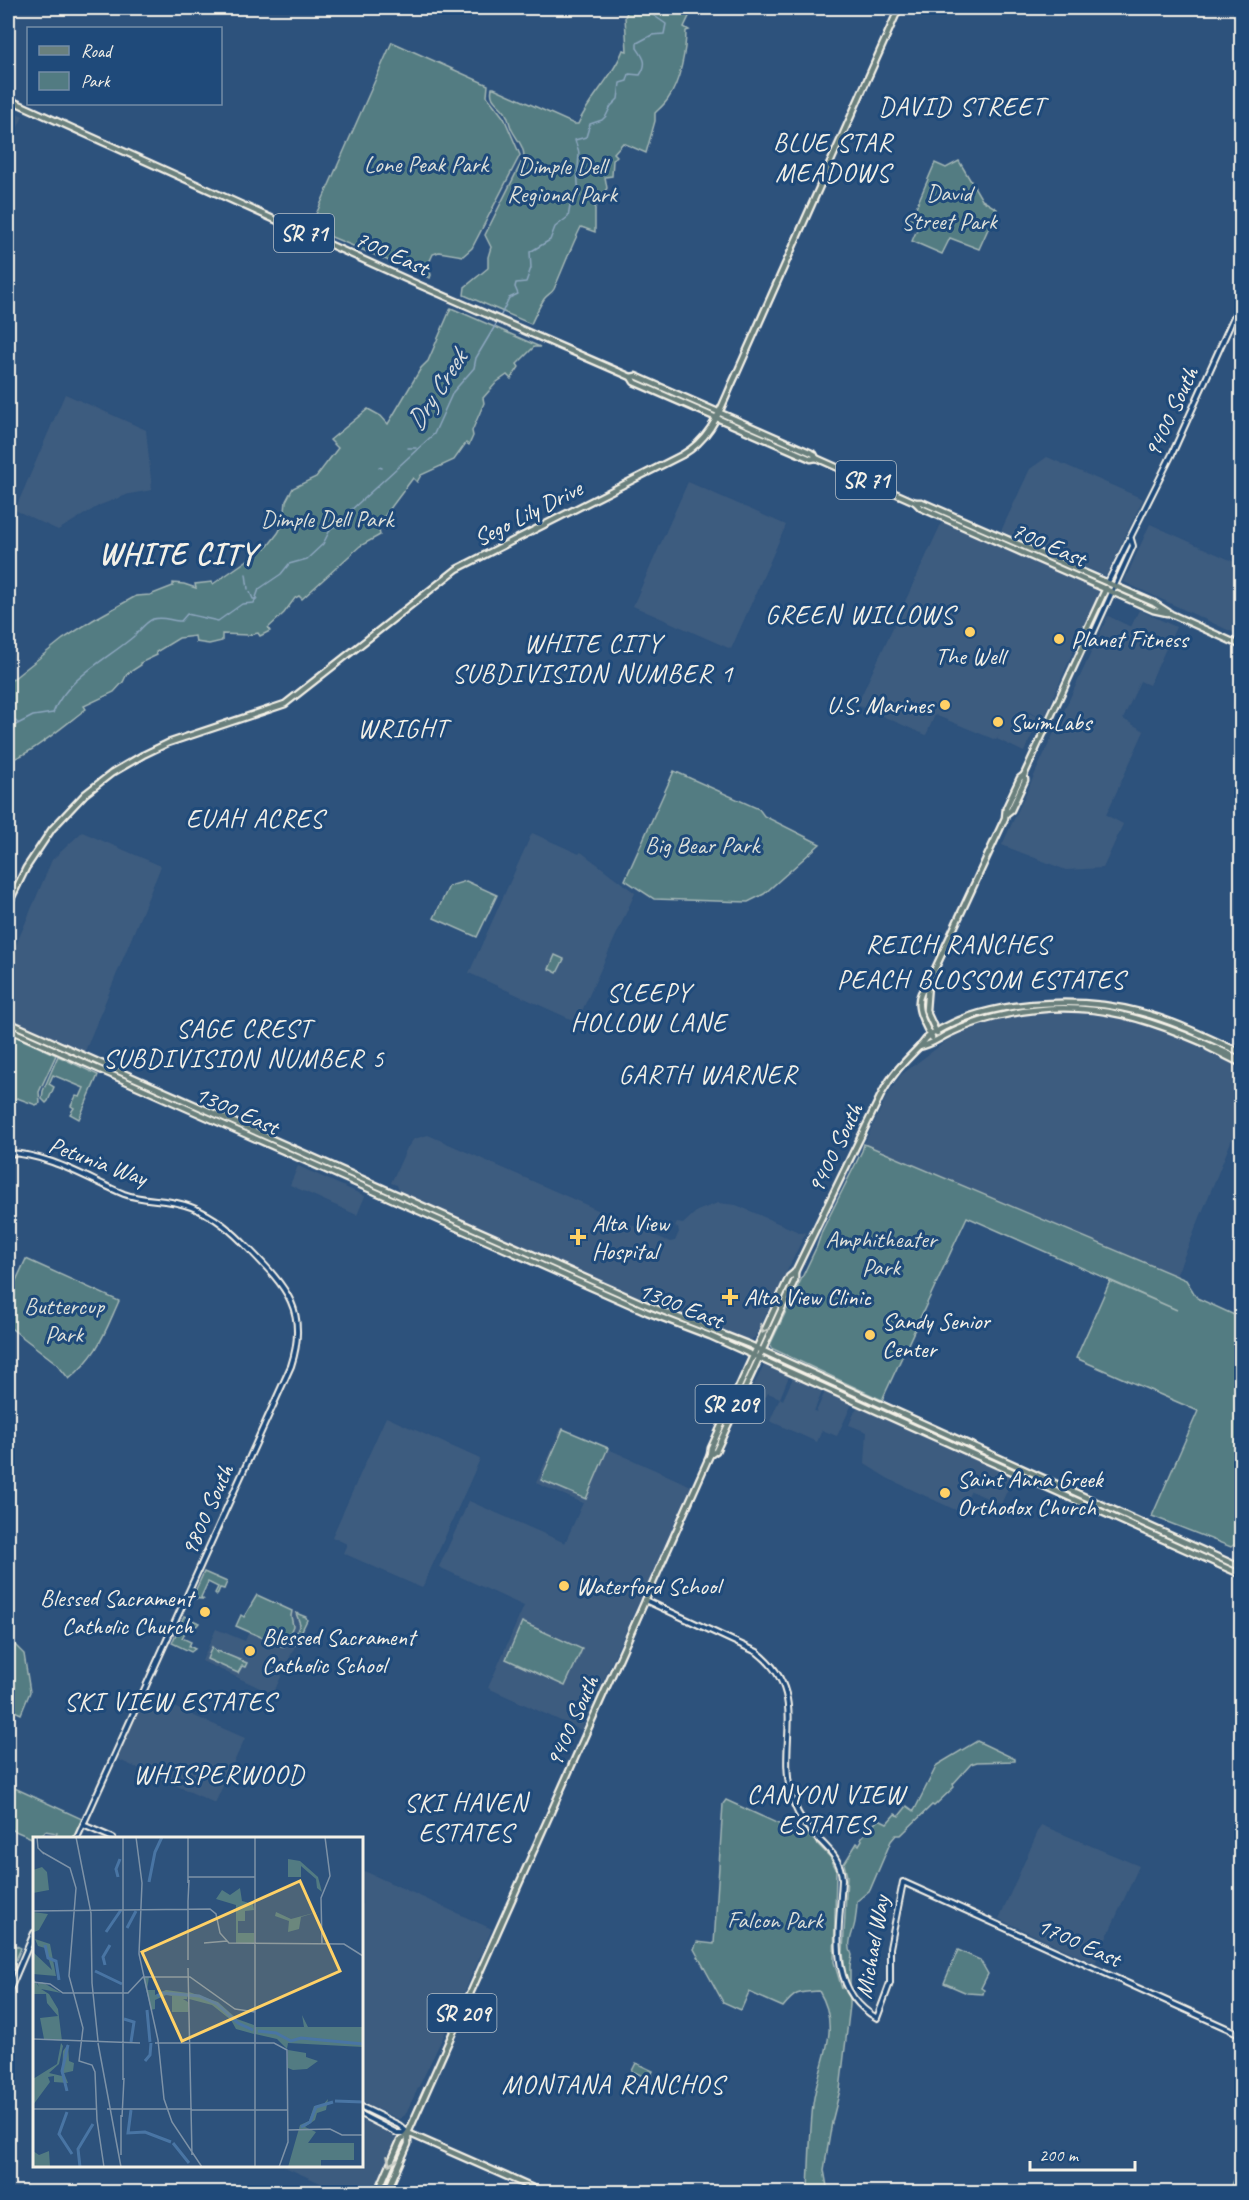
<svg xmlns="http://www.w3.org/2000/svg" width="1249" height="2200" font-family="Caveat,sans-serif">
<style>
.built{fill:#3e5c7f}
.green{fill:#527b82;stroke:#a3b6b5;stroke-width:1.5}
.lines{fill:none;stroke-linecap:round;stroke-linejoin:round}
.stream{stroke:#8da7bf;stroke-width:1.5}
.minor-casing{stroke:#f4f1e8;stroke-width:8}
.major-casing{stroke:#f4f1e8;stroke-width:9}
.minor{stroke:#1f4a7a;stroke-width:4}
.major{stroke:#6a807d;stroke-width:4.5}
.oneway{stroke:#cbcfc8}
.poi-dot{fill:#ffd166;stroke:#1f4a7a;stroke-width:2}
.labels{text-anchor:middle;stroke-width:6;stroke-linejoin:round;paint-order:stroke}
.shield{fill:#1f4a7a;stroke:#b4bfc7;stroke-width:1.5}
.shield-label{font-size:22px;font-weight:bold;fill:#f4f1e8}
.park-label{font-size:24px;fill:#dcdfd9;stroke:#1f4a7a}
.street-label{font-size:24px;fill:#f4f1e8;stroke:#1f4a7a}
.poi-label{font-size:24px;fill:#f4f1e8;stroke:#1f4a7a;text-anchor:start}
.neighbourhood-label{font-size:26px;letter-spacing:1.5px;fill:#f4f1e8;stroke:#1f4a7a}
.water-label{font-size:26px;font-style:italic;fill:#dadede;stroke:#1f4a7a}
.district-label{font-size:30px;font-weight:bold;letter-spacing:1.5px;fill:#f4f1e8;stroke:#1f4a7a}
.inset-river{fill:none;stroke:#4975a4;stroke-width:3}
.inset-road{fill:none;stroke:#7d92a7;stroke-width:1.5}
.view{fill:#ffd166;fill-opacity:0.15;stroke:#ffd166;stroke-width:3}
.inset-edge{fill:none;stroke:#f4f1e8;stroke-width:3}
</style>
<rect width="100%" height="100%" fill="#2d527c"/>
<filter id="ink" filterUnits="userSpaceOnUse"><feTurbulence type="fractalNoise" baseFrequency=".0167" numOctaves="2"/><feDisplacementMap in="SourceGraphic" scale="12" xChannelSelector="R" yChannelSelector="G"/><feConvolveMatrix kernelMatrix="1 2 1 2 8 2 1 2 1" color-interpolation-filters="sRGB"/></filter>
<g filter="url(#ink)">
<g class="built">
<path d="M8,109L23,116L8,150Z"/>
<path d="M65,394L146,430L152,490L129,494L100,505L58,530L15,510Z"/>
<path d="M1047,457L1143,499L1106,576L1001,531L1030,469Z"/>
<path d="M688,482L786,525L731,649L633,606Z"/>
<path d="M942,522L1099,591L1044,719L1027,711L1016,716L1027,712L1040,718L1024,752L997,739L999,735L996,740L935,715L926,735L857,705Z"/>
<path d="M1150,524L1241,565V636L1124,582Z"/>
<path d="M1139,610L1176,627L1149,685L1140,681L1123,719L1144,731L1106,815L1123,824L1103,868L1066,870L1002,845L1108,616L1131,627Z"/>
<path d="M82,832L161,866L85,1051L8,1018V964L52,860Z"/>
<path d="M532,833L579,854L581,852L635,893L577,1022L469,973Z"/>
<path d="M1076,1012L1127,1019L1154,1026L1201,1045L1241,1065V1117L1176,1276L864,1144L886,1098L901,1075L953,1036L988,1023L1016,1017L1040,1013Z"/>
<path d="M428,1135L670,1242L675,1241L679,1232L678,1228L675,1227L677,1223L683,1224L697,1211L718,1203L736,1205L801,1233L806,1232L755,1337L749,1341L636,1298L436,1209L399,1191L397,1185L391,1183L407,1148L414,1139Z"/>
<path d="M298,1166L365,1196L357,1215L290,1185Z"/>
<path d="M764,1366L789,1376L780,1398L783,1400L793,1378L822,1392L814,1411L816,1412L825,1392L849,1403L851,1406L837,1436L822,1430L817,1442L770,1421L780,1398L768,1393L766,1397L751,1390Z"/>
<path d="M859,1407L1010,1474L1012,1480L1001,1504L971,1491L960,1512L887,1478L865,1464L867,1432L849,1425L856,1409Z"/>
<path d="M386,1417L480,1459L422,1588L343,1553L347,1544L332,1537Z"/>
<path d="M561,1428L691,1486L581,1730L488,1688L524,1606L439,1567L469,1501L565,1543L583,1503L536,1483Z"/>
<path d="M257,1595L308,1618L273,1694L202,1661L216,1629L245,1641L249,1632L236,1626L241,1615L244,1617Z"/>
<path d="M146,1695L245,1738L215,1803L117,1759Z"/>
<path d="M1041,1825L1139,1866L1095,1963L999,1919Z"/>
<path d="M362,1870L492,1929L460,2002L405,2115L399,2119L362,2102Z"/>
<path d="M362,2120L393,2136L396,2139L375,2192H322L325,2185L283,2166H362Z"/>
</g>
<g class="green">
<path d="M629,8H693L684,27L689,30L686,31C686,51 680,82 668,99C664,105 659,109 655,113V121L646,153L623,143L614,153L617,156L613,160L612,176L605,177L607,188L595,208V232L581,227C571,247 563,269 554,289C552,293 547,295 544,299C539,307 535,315 531,324L464,295L465,287L488,268V257L491,247L485,235L524,157C524,146 517,140 512,130C509,124 509,118 505,112C499,103 489,101 492,88H494L574,124H578C590,97 613,77 623,50L627,51L625,17Z"/>
<path d="M392,42L488,85L487,96L504,118L520,155L472,248L463,256L439,252L433,254L428,265L431,275L430,278L310,228Z"/>
<path d="M959,161L982,200L997,209L979,249L950,238L942,254L912,241L919,225L910,221L935,163L946,168Z"/>
<path d="M451,308L540,347H534L517,364L519,367L511,379L507,375L497,382L483,398L484,403L472,431L473,436L469,445L466,443L454,460L421,475L417,482L413,478L378,525L380,535L360,546L302,599L299,596L295,598L284,613L268,628L270,631L260,636L258,633L249,635L222,634V641L209,644L196,642L195,636L179,638L156,652L157,655L140,663L141,665L127,674L123,682L114,692L84,706L86,709C68,722 27,758 8,760V683L63,639L93,620L136,596L150,595L173,586V583L184,584L196,588L195,584L212,582L213,584L268,546L278,533L284,522L286,501L293,488L316,477L338,448L330,440L368,409L381,416L388,424L421,368L428,361Z"/>
<path d="M674,771L759,809L764,816L820,844L764,894L748,902L654,899L625,880Z"/>
<path d="M466,881L497,895L477,937L434,918L449,886Z"/>
<path d="M555,955L564,959L557,973L549,969Z"/>
<path d="M8,1033L56,1055L39,1092L40,1103L36,1105L17,1098L8,1114Z"/>
<path d="M58,1056L98,1075L79,1119L70,1114L74,1108L71,1106L76,1096L80,1097L84,1088L53,1075L49,1084L54,1087L48,1101L46,1103L42,1099L43,1091Z"/>
<path d="M864,1144L1186,1280L1197,1298L1241,1318V1539L1231,1547L1152,1516L1198,1411L1076,1358L1110,1281L1177,1310L967,1217L882,1400L771,1348L770,1345L817,1246L822,1231L862,1151Z"/>
<path d="M26,1259L119,1301C104,1334 98,1355 69,1379L56,1363L8,1326V1298Z"/>
<path d="M563,1429L608,1448L586,1499L541,1480Z"/>
<path d="M204,1572L227,1582L224,1589L220,1588L217,1595L215,1593L218,1587L208,1582L201,1597L203,1599L192,1598Z"/>
<path d="M257,1595L292,1611L291,1616L293,1626L284,1647L236,1626L241,1615L244,1617Z"/>
<path d="M296,1613L306,1617L307,1620L295,1645L292,1643L300,1624Z"/>
<path d="M184,1616L199,1623L192,1631L187,1629L182,1638L191,1642L189,1646L195,1649L191,1652L172,1643Z"/>
<path d="M522,1622L582,1649L565,1686L506,1659Z"/>
<path d="M8,1638L24,1654L30,1692L21,1714L8,1708Z"/>
<path d="M212,1647L217,1653L218,1651L247,1663L245,1667L242,1666L238,1673L207,1659Z"/>
<path d="M977,1741L1015,1759V1761L977,1762L971,1764L953,1784L954,1787L934,1806L932,1805L901,1835H896L891,1841L870,1890L857,1901C857,1908 856,1915 855,1922C853,1934 846,1943 852,1955L850,1966V2005L840,2090L832,2122L824,2170L828,2192H808C809,2163 810,2133 813,2104C818,2064 843,2030 819,1991C799,1992 796,1991 783,2007L749,1992L741,2010L723,2002L694,1949L697,1942L714,1944L723,1804L726,1800L796,1832L802,1828L830,1857L836,1869L834,1962L842,1989L845,1972L843,1952L847,1876L844,1864L857,1843L859,1845L862,1840L861,1838L879,1819L887,1823L895,1814L899,1816L907,1806L914,1811L937,1765Z"/>
<path d="M8,1785L82,1819L73,1838H55L57,1833L45,1831L41,1838L34,1839L8,1828Z"/>
<path d="M8,1942L21,1948L8,1978Z"/>
<path d="M958,1950L980,1960L988,1974L981,1988L984,1990L983,1994L967,1993L944,1983Z"/>
<path d="M636,2063L653,2071L649,2079L632,2071Z"/>
<path d="M1241,2162V2182L1237,2192H1228Z"/>
</g>
<g class="lines">
<g class="stream">
<path d="M500,317L509,298L518,294L515,287L516,283L526,282L531,268L530,252L550,240L555,227L568,217L571,201L580,196C576,180 578,170 579,154C579,149 576,145 575,140L586,137L590,124L602,120L606,116L611,106L618,99L620,83L627,81L629,74L640,75C648,63 644,58 637,48V43L652,35L664,34L666,24L653,15L655,8"/>
<path d="M408,448H416"/>
<path d="M379,467L382,468"/>
<path d="M246,574L248,589"/>
<path d="M250,592L253,599H257"/>
<path d="M8,715L18,723"/>
<path d="M8,729L33,716L53,713C65,680 107,659 133,637C140,631 144,623 153,619C163,616 171,621 181,621L187,614L218,621L242,604L254,603L259,589L281,574L289,564L307,559L323,544L331,528L348,521L350,511L434,434L453,392L474,368L476,358L498,321"/>
</g>
<defs>
<g id="minor">
<path d="M1108,582L1172,454L1242,299"/>
<path d="M1086,640L1093,634L1133,546L1131,539"/>
<path d="M8,1153C49,1154 86,1178 124,1194C145,1202 169,1198 191,1207C215,1216 232,1231 250,1250C286,1287 309,1311 291,1366L77,1838"/>
<path d="M645,1600L757,1652C810,1693 777,1741 791,1794C794,1807 801,1820 810,1830C824,1846 841,1856 842,1879C840,1927 825,1989 877,2018L890,1983V1948L903,1882L1242,2035"/>
<path d="M83,1825L113,1838"/>
<path d="M8,1994L34,1933"/>
<path d="M362,2107L399,2125L408,2133"/>
<path d="M362,2115L397,2133H407"/>
</g>
<g id="major">
<path d="M8,99L417,284L631,377L634,382L811,459L816,458L915,502H922L938,509L1154,603L1171,614L1242,646"/>
<path d="M631,377L636,376L814,454L816,458"/>
<path d="M915,502L921,508L930,512L1153,610L1167,613"/>
<path d="M1006,814L1011,810L1025,780L1024,775L1086,640V631L1106,588"/>
<path d="M8,905L26,868L52,829L85,794L112,773L143,755L168,743L285,704L457,569L682,455C714,437 721,406 736,375L899,8"/>
<path d="M928,984L926,1010L937,1034"/>
<path d="M8,1022L642,1303L750,1345L1242,1568"/>
<path d="M8,1029L647,1312L710,1336L1242,1575"/>
<path d="M932,1038C922,1020 910,1000 928,984L1005,818L1006,808L1020,778L1024,775"/>
<path d="M919,1047C931,1045 938,1039 948,1034C963,1027 979,1021 995,1017C1092,993 1155,1021 1242,1060"/>
<path d="M1208,1047L1242,1064"/>
<path d="M710,1455L716,1451L795,1280V1272"/>
<path d="M408,2133L542,2192"/>
<path d="M378,2192L400,2141L408,2133L710,1455L711,1448L789,1277L795,1272L882,1093C892,1074 904,1062 919,1047C923,1044 924,1040 928,1037C982,999 1079,996 1140,1012C1175,1021 1208,1038 1242,1053"/>
<path d="M387,2192L408,2144V2133"/>
</g>
</defs>
<use href="#minor" class="minor-casing"/>
<use href="#major" class="major-casing"/>
<use href="#minor" class="minor"/>
<use href="#major" class="major"/>
</g>
<defs><path id="oneway-chevron" d="M-2-3.5L2.5 0L-2 3.5" fill="none" stroke-width="1.6" stroke-linecap="round" stroke-linejoin="round" transform="scale(1.5)"/></defs>
<g class="oneway">
<use href="#oneway-chevron" transform="translate(764 1329) rotate(115)"/>
<use href="#oneway-chevron" transform="translate(391 2161) rotate(113)"/>
</g>
</g>
<g class="poi-dot">
<circle cx="970" cy="632" r="6"/>
<circle cx="1059" cy="639" r="6"/>
<circle cx="945" cy="705" r="6"/>
<circle cx="998" cy="722" r="6"/>
<path d="M575 1228h6v6h6v6h-6v6h-6v-6h-6v-6h6z"/>
<path d="M727 1288h6v6h6v6h-6v6h-6v-6h-6v-6h6z"/>
<circle cx="870" cy="1335" r="6"/>
<circle cx="945" cy="1493" r="6"/>
<circle cx="564" cy="1586" r="6"/>
<circle cx="205" cy="1612" r="6"/>
<circle cx="250" cy="1651" r="6"/>
</g>
<g class="labels">
<g class="shield">
<rect x="274" y="214" width="60" height="38" rx="4.5"/>
<rect x="836" y="461" width="60" height="38" rx="4.5"/>
<rect x="695.5" y="1385" width="69" height="38" rx="4.5"/>
<rect x="427.5" y="1994" width="69" height="38" rx="4.5"/>
</g>
<g class="shield-label">
<text x="304" y="241">SR 71</text>
<text x="866" y="488">SR 71</text>
<text x="730" y="1412">SR 209</text>
<text x="462" y="2021">SR 209</text>
</g>
<g class="park-label">
<text x="426" y="172">Lone Peak Park</text>
<text x="562" y="174">Dimple Dell<tspan x="562" dy="28">Regional Park</tspan></text>
<text x="949" y="201">David<tspan x="949" dy="28">Street Park</tspan></text>
<text x="327" y="527">Dimple Dell Park</text>
<text x="702" y="853">Big Bear Park</text>
<text x="881" y="1247">Amphitheater<tspan x="881" dy="28">Park</tspan></text>
<text x="64" y="1314">Buttercup<tspan x="64" dy="28">Park</tspan></text>
<text x="775" y="1928">Falcon Park</text>
</g>
<g class="street-label">
<text transform="translate(392 253) rotate(24)" y="8">700 East</text>
<text transform="translate(1171 412) rotate(-65)" y="8">9400 South</text>
<text transform="translate(528 513) rotate(-27)" y="8">Sego Lily Drive</text>
<text transform="translate(1049 544) rotate(24)" y="8">700 East</text>
<text transform="translate(237 1110) rotate(24)" y="8">1300 East</text>
<text transform="translate(835 1148) rotate(-64)" y="8">9400 South</text>
<text transform="translate(98 1161) rotate(20)" y="8">Petunia Way</text>
<text transform="translate(681 1305) rotate(22)" y="8">1300 East</text>
<text transform="translate(207 1510) rotate(-66)" y="8">9800 South</text>
<text transform="translate(572 1721) rotate(-66)" y="8">9400 South</text>
<text transform="translate(1079 1942) rotate(24)" y="8">1700 East</text>
<text transform="translate(872 1947) rotate(-80)" y="8">Michael Way</text>
</g>
<g class="poi-label">
<text x="1071" y="647">Planet Fitness</text>
<text x="970" y="664" text-anchor="middle">The Well</text>
<text x="933" y="713" text-anchor="end">U.S. Marines</text>
<text x="1010" y="730">SwimLabs</text>
<text x="592" y="1231">Alta View<tspan x="592" dy="28">Hospital</tspan></text>
<text x="744" y="1305">Alta View Clinic</text>
<text x="882" y="1329">Sandy Senior<tspan x="882" dy="28">Center</tspan></text>
<text x="957" y="1487">Saint Anna Greek<tspan x="957" dy="28">Orthodox Church</tspan></text>
<text x="576" y="1594">Waterford School</text>
<text x="193" y="1606" text-anchor="end">Blessed Sacrament<tspan x="193" dy="28">Catholic Church</tspan></text>
<text x="262" y="1645">Blessed Sacrament<tspan x="262" dy="28">Catholic School</tspan></text>
</g>
<g class="neighbourhood-label">
<text x="962" y="115">DAVID STREET</text>
<text x="833" y="151">BLUE STAR<tspan x="833" dy="30">MEADOWS</tspan></text>
<text x="860" y="623">GREEN WILLOWS</text>
<text x="593" y="652">WHITE CITY<tspan x="593" dy="30">SUBDIVISION NUMBER 1</tspan></text>
<text x="403" y="737">WRIGHT</text>
<text x="255" y="827">EUAH ACRES</text>
<text x="958" y="953">REICH RANCHES</text>
<text x="981" y="988">PEACH BLOSSOM ESTATES</text>
<text x="649" y="1001">SLEEPY<tspan x="649" dy="30">HOLLOW LANE</tspan></text>
<text x="244" y="1037">SAGE CREST<tspan x="244" dy="30">SUBDIVISION NUMBER 5</tspan></text>
<text x="708" y="1083">GARTH WARNER</text>
<text x="170" y="1710">SKI VIEW ESTATES</text>
<text x="219" y="1783">WHISPERWOOD</text>
<text x="826" y="1803">CANYON VIEW<tspan x="826" dy="30">ESTATES</tspan></text>
<text x="466" y="1811">SKI HAVEN<tspan x="466" dy="30">ESTATES</tspan></text>
<text x="613" y="2093">MONTANA RANCHOS</text>
</g>
<g class="water-label">
<text transform="translate(436 390) rotate(-57)" y="9">Dry Creek</text>
</g>
<g class="district-label">
<text x="178" y="564">WHITE CITY</text>
</g>
</g>
<g transform="translate(33 1837)">
<rect width="330" height="330" fill="#2d527c"/>
<path d="M255,22L267,24L285,40L289,55L284,51L283,42L268,29V40H255ZM9,30L14,35L16,53L0,56V33ZM207,51L209,64L220,67L221,73L212,74V84H205V96H221V106H203V68L183,62L189,53L197,58ZM288,74L268,80L266,92L255,95L256,84L242,79L243,75L258,82ZM0,75L15,77L6,93L1,95V116L19,133L12,111L5,109L2,102L17,107L23,139L0,137ZM110,140H116L114,153H122V158L133,153L155,156L154,162H150L155,165V175H139V159L133,158L122,163V172L118,173ZM1,142L6,150L4,145H9L28,156L8,152L16,157L25,172L29,204L11,202L7,181L25,179L14,166L13,157H0ZM156,155L185,165L204,182L221,188V197L203,192L198,183L179,168L156,162ZM269,178L275,190H330V210L255,206L254,212L244,202L222,197V190H271ZM28,206L30,209L26,227L16,236L29,239L30,214L35,207L36,224L41,226L40,234L31,236L35,246L21,245V239L15,240L17,245L0,268V242L24,227ZM255,213L273,216V220L285,224L274,232L260,233L255,231ZM295,262L293,273L284,276L282,283L272,290L283,295L275,306H321V323H288V330H255L267,288L276,284L281,269H289ZM0,314L6,318L16,314L17,330H0Z" fill="#527b82"/>
<path class="inset-river" d="M85,40L83,32L87,22M116,45L122,15L129,0M94,91L103,74M73,95L88,73M12,108L15,121L23,124L26,143M72,128L70,120L77,108M62,134L89,147M124,159L129,156L166,159L184,167L205,186L220,193M114,173L117,205M91,182L101,185L98,205M225,194L243,196L258,204L268,201L330,207M112,224L117,218L118,206M34,254L29,234L35,208M302,264L330,265M98,273L95,296L112,295L138,305M34,275L26,297L39,317M268,290L277,285L283,270L300,265M140,306L156,326M47,330L45,312L60,287"/>
<path class="inset-road" d="M4,0L5,11L11,17M43,0L58,76L59,146L65,204M103,0L109,46L106,117L125,203L131,262L139,285L169,330M9,15L37,31L43,51L36,139L50,191L46,224L59,228L62,235L64,283L71,330M155,40H222M155,46V0M155,64V123M155,64L156,43M0,74L177,72L183,77L187,96L196,106L311,107L330,119M171,106L194,104M289,107L288,61L297,39L292,0M155,131L159,318M0,145L17,147L30,156H95L110,140H157L202,172L222,175M0,202L107,206M65,206L88,330M122,206H153M152,206H241L254,213L255,305L246,330M90,243V0M0,272H63M74,272H159M158,273H254M89,280L91,241M255,293L297,292L309,298H330M88,318V278M222,330V0"/>
<path class="view" d="M267,44L307,134L149,204L109,115Z"/>
<rect width="330" height="330" class="inset-edge"/>
</g>
<rect width="1249" height="2200" fill="none" stroke="#1f4a7a" stroke-width="30"/>
<rect x="15" y="15" width="1219" height="2170" fill="none" stroke="#f4f1e8" stroke-width="2" filter="url(#ink)"/>
<rect x="27" y="27" width="195" height="78" fill="#1f4a7a" stroke="#748da6" stroke-width="1.5"/>
<rect x="39" y="46" width="30" height="9" fill="#6a807d" stroke="#748da6" stroke-width="1.5"/>
<text x="81" y="57" font-size="18" fill="#f4f1e8">Road</text>
<rect x="39" y="72" width="30" height="18" fill="#527b82" stroke="#748da6" stroke-width="1.5"/>
<text x="81" y="87" font-size="18" fill="#f4f1e8">Park</text>
<path d="M1030 2161v9h105v-9" fill="none" stroke="#f4f1e8" stroke-width="3"/>
<text x="1039" y="2161" font-size="18" fill="#f4f1e8" stroke="#1f4a7a" stroke-width="4.5" paint-order="stroke">200 m</text>
</svg>
